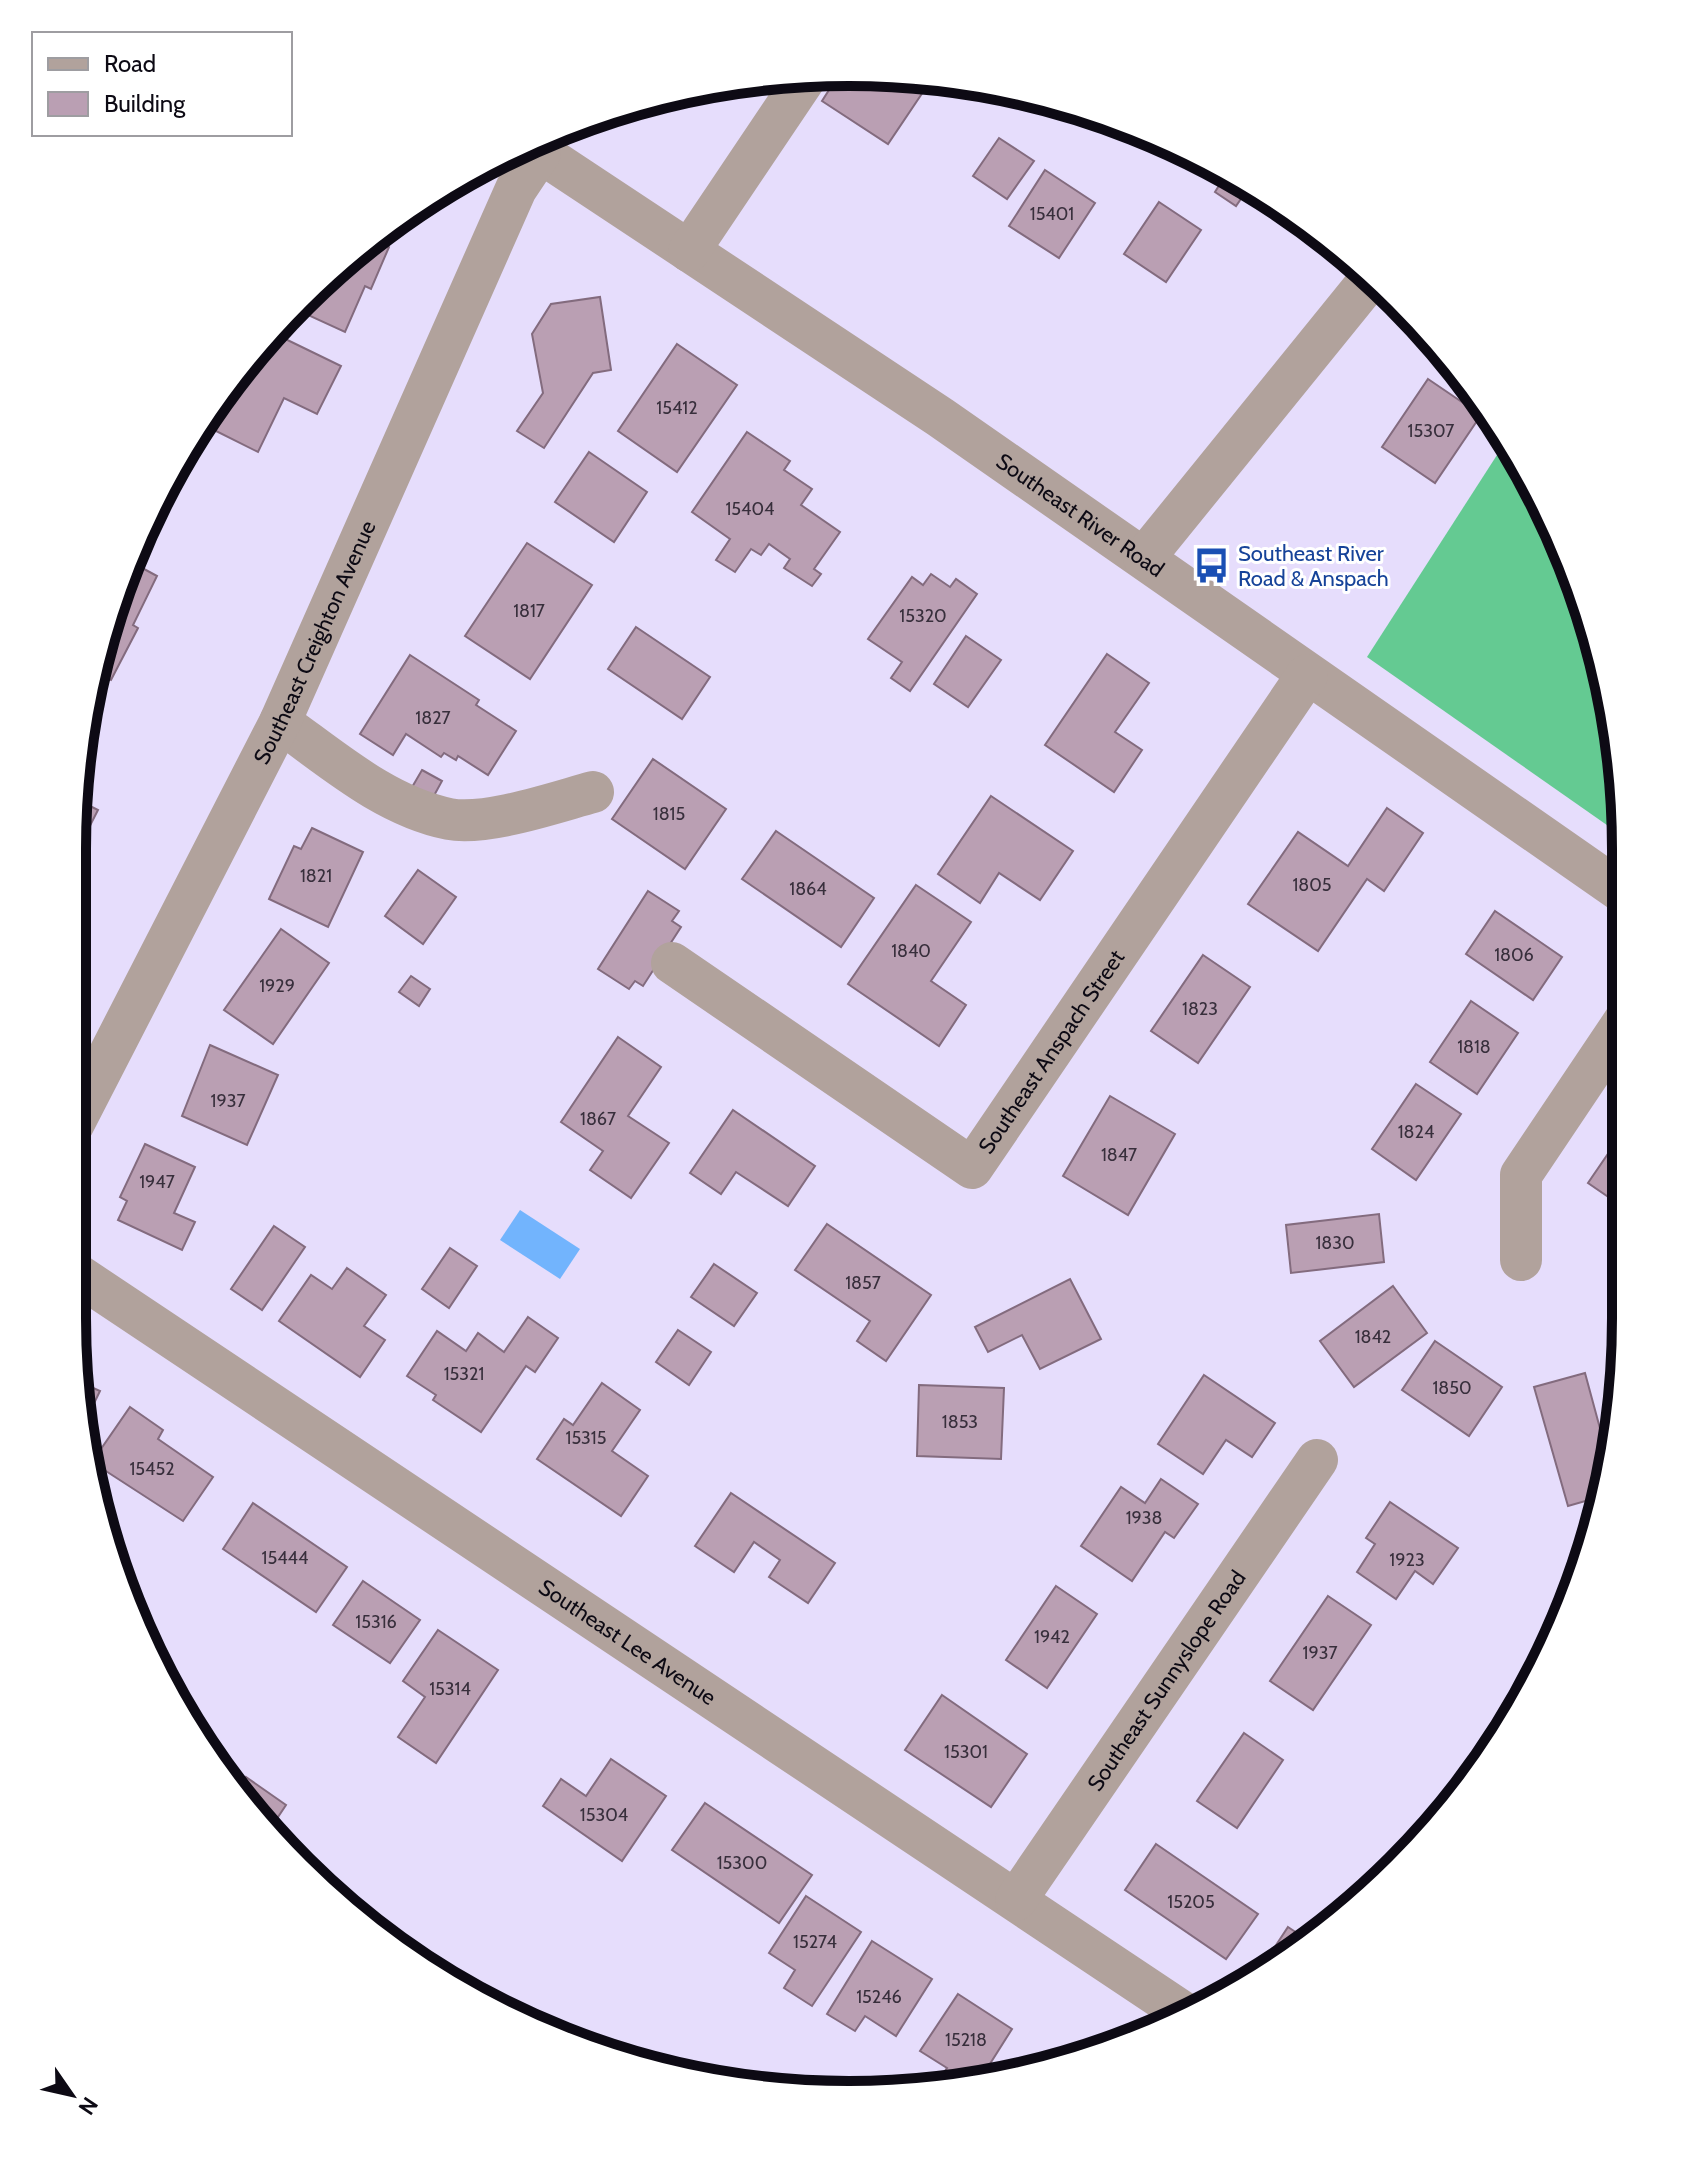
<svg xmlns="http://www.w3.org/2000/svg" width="1698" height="2167" font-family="Cabin,sans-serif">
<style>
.forest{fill:#64ca92}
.water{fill:#72b4fd}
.building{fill:#ba9fb3;stroke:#836b7e;stroke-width:2}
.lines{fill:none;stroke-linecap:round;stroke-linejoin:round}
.minor{stroke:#b1a29c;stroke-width:42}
.labels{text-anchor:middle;stroke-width:6;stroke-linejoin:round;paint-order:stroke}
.number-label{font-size:18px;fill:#382f3c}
.street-label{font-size:22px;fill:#0d0a14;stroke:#fff}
.transit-label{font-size:22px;fill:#164399;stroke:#fff;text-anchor:start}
.rim{fill:none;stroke:#0d0a14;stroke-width:10}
</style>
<rect width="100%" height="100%" fill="#e6ddfc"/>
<path class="forest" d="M1497,455L1525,467L1585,600L1624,798V837L1367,657Z"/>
<path class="water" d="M520,1210L580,1249L560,1279L500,1240Z"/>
<g class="building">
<path d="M899,74L911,76L927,86L888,144L822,101L838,76Z"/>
<path d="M746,79L735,95L721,85Z"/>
<path d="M999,138L1034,161L1007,199L973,176Z"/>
<path d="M1045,170L1095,203L1059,258L1009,226Z"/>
<path d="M1227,173L1249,187L1236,206L1215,192Z"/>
<path d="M1159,202L1201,230L1166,282L1124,254Z"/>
<path d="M388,228L392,232L386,245L389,247L371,289L365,286L345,332L297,310L336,265Z"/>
<path d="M600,297L611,370L593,373L544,448L517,431L543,393L532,334L551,304Z"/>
<path d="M273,333L341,366L317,414L284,398L258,452L212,429L245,363Z"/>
<path d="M677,344L737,385L677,472L618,431Z"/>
<path d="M1428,379L1481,415L1435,483L1382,447Z"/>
<path d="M747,432L790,461L784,470L812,489L801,505L840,532L814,569L821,574L812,586L784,568L790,559L769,544L761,555L751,549L735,572L716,560L730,539L692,512Z"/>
<path d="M589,452L647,492L614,542L555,502Z"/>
<path d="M527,543L592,585L530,679L465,636Z"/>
<path d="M133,563L157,576L133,625L138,628L111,680L98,674L113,599Z"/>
<path d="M931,574L950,587L956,579L977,594L910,691L891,678L902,662L868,639L912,577L923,585Z"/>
<path d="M636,627L710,677L682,719L608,669Z"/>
<path d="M966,636L1001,660L968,707L934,684Z"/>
<path d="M1107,654L1149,683L1115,732L1142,750L1114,792L1045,745Z"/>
<path d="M410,655L479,700L476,705L516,731L488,775L458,756L456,760L444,753L441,757L406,734L393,755L360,734Z"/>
<path d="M653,759L726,809L685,869L612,819Z"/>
<path d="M422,770L442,781L431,801L411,789Z"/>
<path d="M991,796L1073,851L1040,900L999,873L980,903L938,874Z"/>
<path d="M74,798L98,810L73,859L74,799Z"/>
<path d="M1387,808L1423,833L1384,891L1367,879L1318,951L1248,904L1298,832L1348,866Z"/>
<path d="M312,828L363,852L328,927L269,899L294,846L301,849Z"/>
<path d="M776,831L874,898L841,947L742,879Z"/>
<path d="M418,870L456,897L423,944L385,916Z"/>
<path d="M916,885L971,922L931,981L966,1005L939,1046L848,984Z"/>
<path d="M648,891L679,911L672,921L681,927L643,986L635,981L629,989L598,969Z"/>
<path d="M1495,911L1562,957L1533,1000L1466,954Z"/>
<path d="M281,929L329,963L273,1044L224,1010Z"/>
<path d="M1203,955L1250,987L1198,1063L1151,1031Z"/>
<path d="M411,976L430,989L419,1006L399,992Z"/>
<path d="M1471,1001L1518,1033L1477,1094L1430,1062Z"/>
<path d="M618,1037L661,1067L628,1116L669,1143L631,1198L590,1170L603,1151L561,1122Z"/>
<path d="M210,1045L278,1075L247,1145L182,1116Z"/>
<path d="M1416,1084L1461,1114L1416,1180L1372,1149Z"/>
<path d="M1110,1096L1175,1134L1128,1215L1063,1176Z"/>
<path d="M733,1110L815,1166L788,1206L736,1172L721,1194L690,1173Z"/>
<path d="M1625,1129L1626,1209L1588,1183Z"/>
<path d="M145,1144L195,1167L174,1213L195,1222L182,1250L118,1220L127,1201L120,1197Z"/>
<path d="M1379,1214L1384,1262L1291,1273L1286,1225Z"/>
<path d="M827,1224L931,1295L886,1361L857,1341L870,1321L795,1270Z"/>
<path d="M274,1226L305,1247L262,1310L231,1289Z"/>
<path d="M450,1248L477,1266L449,1308L422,1289Z"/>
<path d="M714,1264L757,1293L734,1326L691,1297Z"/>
<path d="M347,1268L386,1295L364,1326L385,1340L360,1377L279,1321L311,1275L332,1289Z"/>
<path d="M1070,1279L1101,1339L1040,1369L1022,1335L988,1352L975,1327Z"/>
<path d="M1393,1286L1427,1333L1354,1387L1320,1341Z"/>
<path d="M528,1317L558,1338L535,1372L526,1366L481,1432L433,1400L436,1395L407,1376L437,1331L466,1351L478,1333L504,1352Z"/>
<path d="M678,1330L711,1352L689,1385L656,1362Z"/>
<path d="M1435,1341L1502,1387L1469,1436L1402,1390Z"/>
<path d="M1585,1373L1611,1469L1603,1496L1568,1506L1534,1387Z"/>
<path d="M1204,1375L1275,1423L1252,1457L1226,1440L1203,1474L1158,1444Z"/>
<path d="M80,1382L100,1391L86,1420Z"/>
<path d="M602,1383L640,1410L612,1451L648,1476L621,1516L537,1459L564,1419L573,1425Z"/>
<path d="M1620,1384L1618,1404L1608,1393Z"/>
<path d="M919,1385L1004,1388L1001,1459L917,1456Z"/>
<path d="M130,1407L163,1430L158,1439L213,1477L183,1521L92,1462Z"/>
<path d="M1161,1479L1198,1504L1174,1538L1165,1532L1132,1581L1081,1546L1121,1487L1145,1503Z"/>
<path d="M731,1493L835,1563L808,1603L769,1577L780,1560L754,1542L734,1572L695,1546Z"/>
<path d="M1390,1502L1458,1548L1433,1584L1415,1571L1396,1599L1357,1572L1375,1544L1366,1538Z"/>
<path d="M253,1503L347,1567L316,1612L223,1549Z"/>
<path d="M363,1581L420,1620L390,1663L333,1625Z"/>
<path d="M1056,1586L1097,1614L1047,1688L1006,1660Z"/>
<path d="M1328,1596L1371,1625L1313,1710L1270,1681Z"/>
<path d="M438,1630L498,1670L436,1763L398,1737L425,1697L403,1681Z"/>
<path d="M942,1695L1027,1754L991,1807L905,1750Z"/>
<path d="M1244,1733L1283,1760L1237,1828L1197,1801Z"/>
<path d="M611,1759L666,1796L622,1861L543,1806L561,1779L586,1796Z"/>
<path d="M246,1777L286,1805L270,1829L238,1788Z"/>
<path d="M705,1803L812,1875L779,1923L672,1850Z"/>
<path d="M1156,1844L1258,1914L1226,1959L1125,1890Z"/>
<path d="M806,1896L861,1932L812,2006L784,1988L795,1970L769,1953Z"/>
<path d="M1288,1927L1306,1939L1255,1978V1977Z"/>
<path d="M872,1941L932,1979L896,2036L865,2016L855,2031L827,2014Z"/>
<path d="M958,1994L1012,2029L981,2078L936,2084L947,2068L920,2051Z"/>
</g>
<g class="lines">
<g class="minor">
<path id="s1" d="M529,145L940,417L1625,894"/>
<path d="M689,251L806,77"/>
<path d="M1144,558L1371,278"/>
<path d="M280,722C332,759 385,806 449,819C487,826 556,802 593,792"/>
<path id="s2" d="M672,963L972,1168L1307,675"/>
<path id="s3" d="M73,1125L280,722L516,189L540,153"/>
<path d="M1521,1260V1175L1625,1020"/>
<path id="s4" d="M72,1271L1184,2013"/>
<path id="s5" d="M1016,1900L1317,1460"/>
</g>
</g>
<defs>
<symbol id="bus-bare" viewBox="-9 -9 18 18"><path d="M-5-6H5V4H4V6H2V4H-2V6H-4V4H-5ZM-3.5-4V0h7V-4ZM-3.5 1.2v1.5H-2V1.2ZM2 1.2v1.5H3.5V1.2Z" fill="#1a4fb4" stroke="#fff" stroke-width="2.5" paint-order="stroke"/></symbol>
</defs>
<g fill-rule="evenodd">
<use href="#bus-bare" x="1186" y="540" width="51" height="51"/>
</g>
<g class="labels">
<g class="number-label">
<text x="1052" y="220">15401</text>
<text x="677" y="414">15412</text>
<text x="1431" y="437">15307</text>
<text x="750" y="515">15404</text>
<text x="529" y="617">1817</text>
<text x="923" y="622">15320</text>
<text x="433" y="724">1827</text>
<text x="669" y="820">1815</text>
<text x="316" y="882">1821</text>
<text x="1312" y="891">1805</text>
<text x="808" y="895">1864</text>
<text x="911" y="957">1840</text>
<text x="1514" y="961">1806</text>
<text x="277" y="992">1929</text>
<text x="1200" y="1015">1823</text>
<text x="1474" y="1053">1818</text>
<text x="228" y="1107">1937</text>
<text x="598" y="1125">1867</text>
<text x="1416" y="1138">1824</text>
<text x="1119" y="1161">1847</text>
<text x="157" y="1188">1947</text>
<text x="1335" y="1249">1830</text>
<text x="863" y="1289">1857</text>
<text x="1373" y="1343">1842</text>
<text x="464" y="1380">15321</text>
<text x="1452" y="1394">1850</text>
<text x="960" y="1428">1853</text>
<text x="586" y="1444">15315</text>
<text x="152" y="1475">15452</text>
<text x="1144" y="1524">1938</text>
<text x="285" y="1564">15444</text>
<text x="1407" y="1566">1923</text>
<text x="376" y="1628">15316</text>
<text x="1052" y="1643">1942</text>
<text x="1320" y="1659">1937</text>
<text x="450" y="1695">15314</text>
<text x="966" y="1758">15301</text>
<text x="604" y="1821">15304</text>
<text x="742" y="1869">15300</text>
<text x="1191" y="1908">15205</text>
<text x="815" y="1948">15274</text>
<text x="879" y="2003">15246</text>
<text x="966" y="2046">15218</text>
</g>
<g class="street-label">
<text dy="8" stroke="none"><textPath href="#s1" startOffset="664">Southeast River Road</textPath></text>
<text dy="8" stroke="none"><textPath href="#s3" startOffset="540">Southeast Creighton Avenue</textPath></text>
<text dy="8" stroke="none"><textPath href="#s2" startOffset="504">Southeast Anspach Street</textPath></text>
<text dy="8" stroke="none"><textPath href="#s4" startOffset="668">Southeast Lee Avenue</textPath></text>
<text dy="8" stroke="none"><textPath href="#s5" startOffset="266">Southeast Sunnyslope Road</textPath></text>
</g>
<g class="transit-label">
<text x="1238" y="561">Southeast River<tspan x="1238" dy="25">Road &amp; Anspach</tspan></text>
</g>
</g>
<path d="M0 0H1698V2167H0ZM849 86H849A763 763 0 0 1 1612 849V1318A763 763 0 0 1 849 2081H849A763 763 0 0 1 86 1318V849A763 763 0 0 1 849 86Z" fill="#fff" fill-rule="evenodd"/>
<path class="rim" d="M849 86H849A763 763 0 0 1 1612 849V1318A763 763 0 0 1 849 2081H849A763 763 0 0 1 86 1318V849A763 763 0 0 1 849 86Z"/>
<rect x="32" y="32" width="260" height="104" fill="#ffffff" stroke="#9e9da1" stroke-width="2"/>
<rect x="48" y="58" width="40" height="12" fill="#b1a29c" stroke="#9e9da1" stroke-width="2"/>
<text x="104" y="72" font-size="24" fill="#0d0a14">Road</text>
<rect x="48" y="92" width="40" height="24" fill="#ba9fb3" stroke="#9e9da1" stroke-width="2"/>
<text x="104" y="112" font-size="24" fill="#0d0a14">Building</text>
<g transform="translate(72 2095) rotate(124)" stroke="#ffffff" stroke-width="6" paint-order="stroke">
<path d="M0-6L14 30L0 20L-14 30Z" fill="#0d0a14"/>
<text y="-12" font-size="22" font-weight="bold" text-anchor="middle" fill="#0d0a14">N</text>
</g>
</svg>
